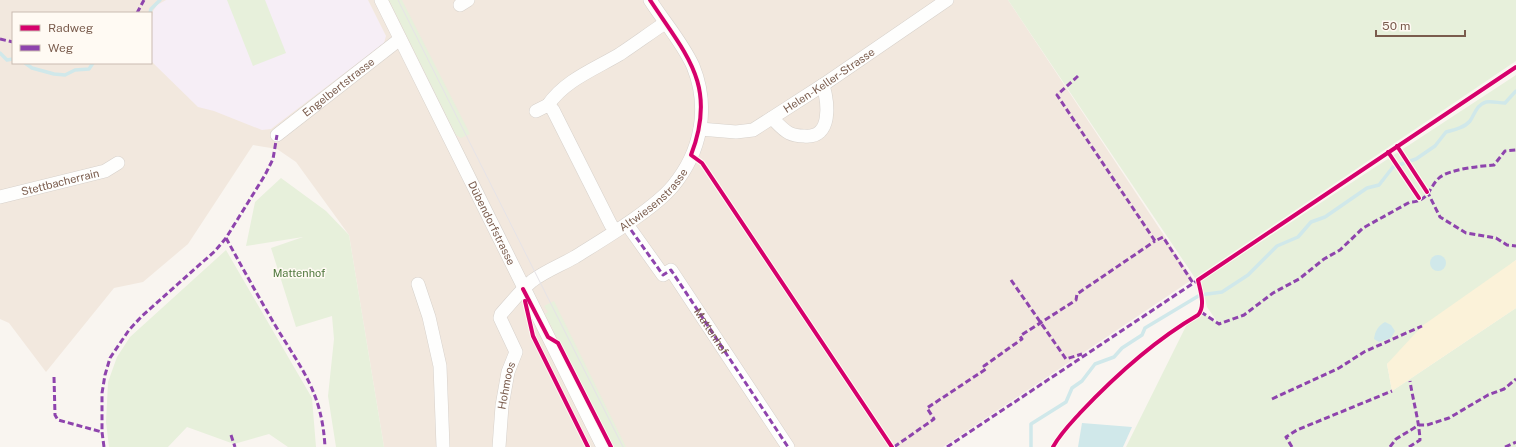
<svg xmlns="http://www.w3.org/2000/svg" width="1516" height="447" font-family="'Public Sans',sans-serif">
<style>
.residential{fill:#f2e8de;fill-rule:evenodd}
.education{fill:#f6eef6}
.green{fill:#e7f0db}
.sand{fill:#fbf2d9}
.water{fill:#d0e8ea}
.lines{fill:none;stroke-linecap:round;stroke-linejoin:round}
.stream{stroke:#d0e8ea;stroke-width:3.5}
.minor-casing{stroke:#d7d1cb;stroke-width:14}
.minor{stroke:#fefefd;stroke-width:13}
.tram{stroke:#e6e3e7;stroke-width:1}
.quiet{stroke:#8e44ad;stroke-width:3;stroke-dasharray:6 3;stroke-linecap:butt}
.cycleway-casing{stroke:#fffaf3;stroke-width:6}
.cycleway{stroke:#d6006c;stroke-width:4}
.labels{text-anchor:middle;stroke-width:3;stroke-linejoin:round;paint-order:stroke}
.street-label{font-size:11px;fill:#7a5c4d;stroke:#fffaf3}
.park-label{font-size:11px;fill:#537a41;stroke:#fffaf3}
</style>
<rect width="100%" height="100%" fill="#f9f5f0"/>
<path class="residential" d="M0,0H1008L1193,279L943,447H384L349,235L296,162L277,149L253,145L188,244L143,282L114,288L46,372L9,323L0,319ZM13,13H151V63H13Z"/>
<path class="education" d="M166,0H368L386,36L384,43L271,129L262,130L214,111L198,107L151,61V22L153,11L157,5Z"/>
<g class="green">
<path d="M227,0H265L286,53L253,66Z"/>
<path d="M389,0H402L470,134L461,138L456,135Z"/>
<path d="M1008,0H1516V61L1195,278Z"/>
<path d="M1516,75V260L1387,364L1392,391L1516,308V447H1126L1189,320L1201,312L1218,323L1207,307L1201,281Z"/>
<path d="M281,178L326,211L349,235L384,447H336L328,396L334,339L332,316L296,327L271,248L303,237L246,246L255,202Z"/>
<path d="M226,250L312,398L316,447H288L269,434L234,444L187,427L168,447H109L106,422L108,382L117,357L130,337Z"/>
<path d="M554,301L626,447H613L545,314L548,312L544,306Z"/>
</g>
<path class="sand" d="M1516,260V308L1392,391L1387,364L1422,326Z"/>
<g class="water">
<circle cx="1438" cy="263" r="8"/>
<path d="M1385,322L1391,325L1395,331L1391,338L1379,342L1374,339C1375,331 1378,326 1385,322Z"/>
<path d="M1082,423L1132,427L1123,447H1078Z"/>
</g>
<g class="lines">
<g class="stream">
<path d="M150,13L151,9L160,0"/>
<path d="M0,53L7,60L13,59"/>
<path d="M25,63L32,68L54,74L65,75L75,70L89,69L93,63"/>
<path d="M1031,447V424L1066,402L1072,388L1082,381L1095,364L1114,357L1122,348L1142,335L1145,328L1200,295L1222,292L1248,275L1277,246L1298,237L1311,222L1325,217L1367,188L1379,185L1393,167L1416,159L1435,146L1446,132C1454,130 1464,128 1470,121C1475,114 1476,105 1486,102C1492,101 1499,103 1505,103L1516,91"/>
</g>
<defs>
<g id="minor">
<path id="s1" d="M381,0L603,447"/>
<path d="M460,5L468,0"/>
<path d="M548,105C565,80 595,69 620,54C635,44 650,33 665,23"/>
<path d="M536,111L548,105L553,110L611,225L616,230"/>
<path d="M772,118C777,123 783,130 789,133C793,135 800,136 804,136C833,139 828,102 823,85"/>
<path id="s2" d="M700,129L736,132L753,130L823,85L947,0"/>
<path id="s3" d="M277,135L400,39"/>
<path id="s4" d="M0,197L105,171L118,163"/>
<path id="s5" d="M631,230L663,275L671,270L788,447"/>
<path d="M418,284L429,317L440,366L443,447"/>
<path id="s6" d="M499,447L502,406L508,372L516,352L500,318L501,314C511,303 521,290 532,281C545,271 561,265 575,257C602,240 653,210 673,186C701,152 710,108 693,66C682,42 664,22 650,0"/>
</g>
</defs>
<use href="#minor" class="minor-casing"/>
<use href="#minor" class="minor"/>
<path class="tram" d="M398,0L623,447"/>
<g class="quiet">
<path d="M137,13L144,0"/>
<path d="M0,39L13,42"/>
<path d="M1078,76L1057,95L1155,241L1163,237L1193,283"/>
<path d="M1427,191L1440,217L1466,233L1496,238L1507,245L1516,246"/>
<path d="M631,230L663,275L671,270L788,447"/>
<path d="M226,238C242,267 258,296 275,325C302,370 322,392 325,447"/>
<path d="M1011,280L1066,359L1082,354"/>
<path d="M1201,312L1219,324L1244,315L1273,293L1299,279L1324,259L1340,250L1363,228L1410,202C1429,202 1429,187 1439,178C1449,169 1481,166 1494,165L1505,151L1516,150"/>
<path d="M54,377L55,415L58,420L102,432"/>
<path d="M1272,399L1339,368L1364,352L1422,326"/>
<path d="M231,435L235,447"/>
<path d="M104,447L102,432V393L105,375L110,358L129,330L142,316L215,251L226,238L265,175L273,159L277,135"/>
<path d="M894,447L934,419L927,408L986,369L984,366L1022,339L1020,336L1076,300L1077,294L1155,241"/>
<path d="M947,447L1198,280"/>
<path d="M1292,447L1286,437L1297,430L1392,391"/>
<path d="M1390,447L1396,439L1419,425H1427L1449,418L1488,395L1504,389L1516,379"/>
<path d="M1409,447L1420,440C1419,420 1413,401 1410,381"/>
<path d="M1505,447L1516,442"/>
</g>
<defs>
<g id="cycleway">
<path d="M650,0C686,55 718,85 691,155L702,163L892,447"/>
<path d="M1397,146L1427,192"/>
<path d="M1388,152L1419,198"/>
<path d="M523,289L548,337L558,343L611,447"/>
<path d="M525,301L533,336L588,447"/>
<path d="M1053,447C1060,434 1070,424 1080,413C1114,377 1155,340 1198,315C1206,306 1200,290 1198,280L1516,67"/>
</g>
</defs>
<use href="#cycleway" class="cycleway-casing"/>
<use href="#cycleway" class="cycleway"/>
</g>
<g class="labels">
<g class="street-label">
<text dy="4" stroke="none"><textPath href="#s2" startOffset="144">Helen-Keller-Strasse</textPath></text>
<text dy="4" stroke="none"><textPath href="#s3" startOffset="78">Engelbertstrasse</textPath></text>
<text dy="4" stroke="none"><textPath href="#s4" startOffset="62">Stettbacherrain</textPath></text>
<text dy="4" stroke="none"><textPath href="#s6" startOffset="331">Altwiesenstrasse</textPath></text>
<text dy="4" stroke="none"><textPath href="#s1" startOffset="249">Dübendorfstrasse</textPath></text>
<text dy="4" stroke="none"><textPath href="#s5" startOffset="138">Mattenhof</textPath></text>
<text dy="4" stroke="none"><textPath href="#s6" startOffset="62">Hohmoos</textPath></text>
</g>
<g class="park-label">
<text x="299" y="277">Mattenhof</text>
</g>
</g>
<rect x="12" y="12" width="140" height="52" fill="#fffaf3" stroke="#cabbb1"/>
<rect x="20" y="25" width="20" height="6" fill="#d6006c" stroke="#cabbb1"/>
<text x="48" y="32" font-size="12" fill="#7a5c4d">Radweg</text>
<rect x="20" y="45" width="20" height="6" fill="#8e44ad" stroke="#cabbb1"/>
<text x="48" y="52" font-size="12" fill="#7a5c4d">Weg</text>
<path d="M1376 30v6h89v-6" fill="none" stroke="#7a5c4d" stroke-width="2"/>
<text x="1382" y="30" font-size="12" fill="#7a5c4d" stroke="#fffaf3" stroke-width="3" paint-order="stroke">50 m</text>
</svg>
